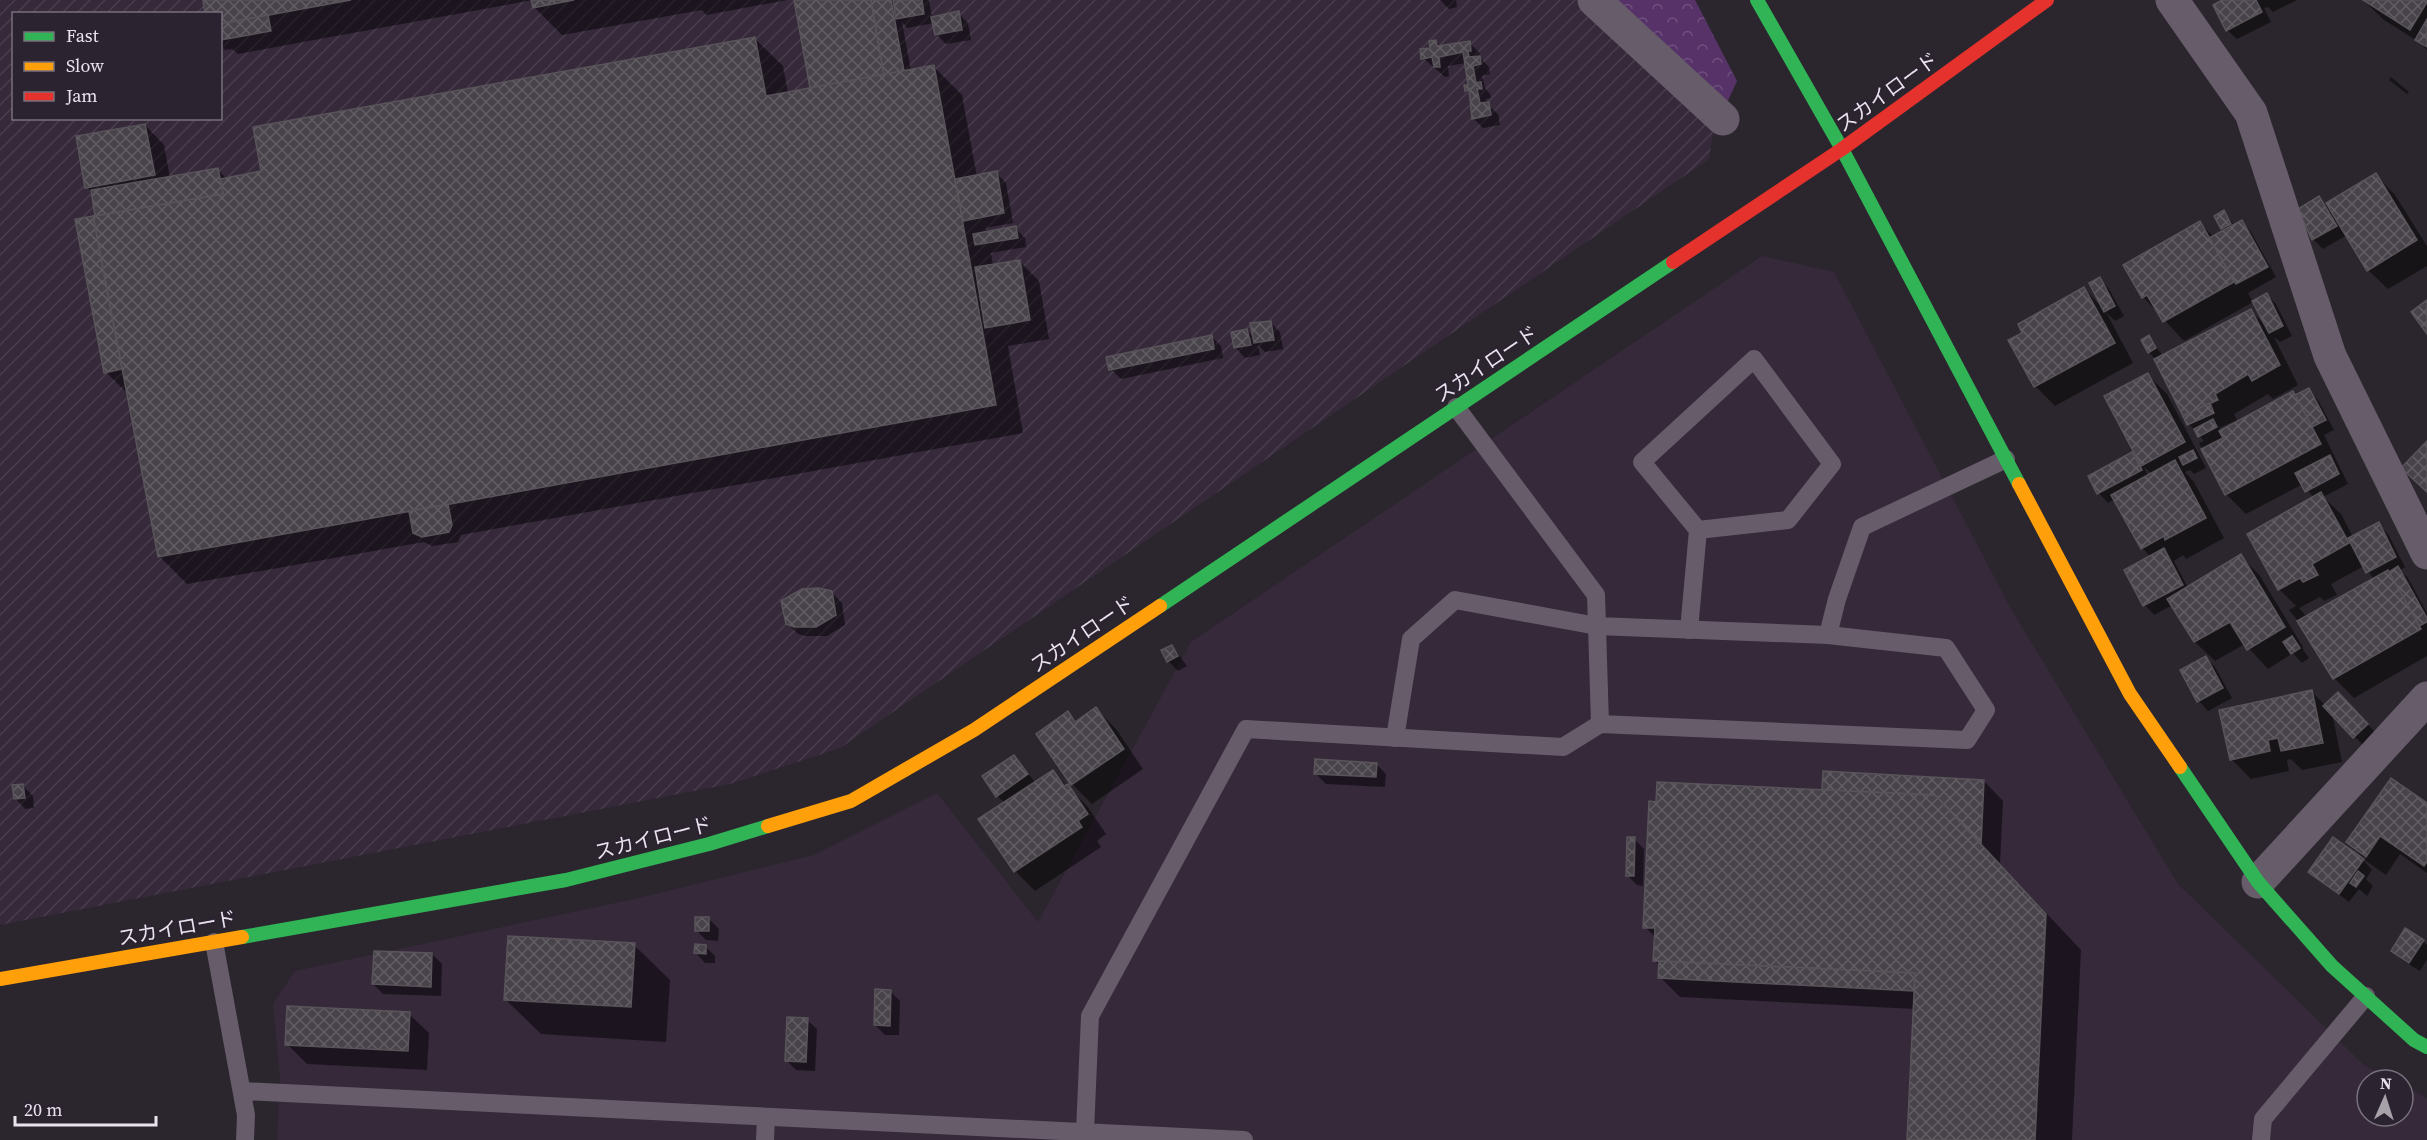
<svg xmlns="http://www.w3.org/2000/svg" width="2427" height="1140" font-family="'Source Serif 4','Noto Sans JP',serif">
<style>
.built{fill:#35293a}
.industrial{fill:url(#industrial-furrows);fill-rule:evenodd}
.forest{fill:url(#forest-crowns)}
.shadow{fill:#0007;fill-rule:evenodd}
.building{fill:url(#building-cross-hatch);stroke:#58545a;stroke-width:1.5}
.lines{fill:none;stroke-linecap:round;stroke-linejoin:round}
.lane{stroke:#665c6a;stroke-width:18}
.street{stroke:#665c6a;stroke-width:33}
.fast{stroke:#30b455;stroke-width:14}
.slow{stroke:#ff9f0a;stroke-width:14}
.jam{stroke:#e5322d;stroke-width:14}
.labels{text-anchor:middle;stroke-width:4.5;stroke-linejoin:round;paint-order:stroke}
.street-label{font-size:20px;fill:#eae3ed;stroke:#2c2331}
</style>
<defs>
<pattern id="industrial-furrows" width="10" height="10" patternUnits="userSpaceOnUse" patternTransform="scale(1.5)"><rect width="10" height="10" fill="#35293a"/><path d="M-1 1l2-2M0 10L10 0M9 11l2-2" fill="none" stroke="#493e4d"/></pattern>
<pattern id="forest-crowns" width="20" height="18" patternUnits="userSpaceOnUse" patternTransform="scale(1.5)"><rect width="20" height="18" fill="#573268"/><path d="M2 6a3 3 0 1 1 6 0M12 15a3 3 0 1 1 6 0" fill="none" stroke="#6f507e"/></pattern>
<pattern id="building-cross-hatch" width="8" height="8" patternUnits="userSpaceOnUse" patternTransform="scale(1.5)"><rect width="8" height="8" fill="#48434a"/><path d="M0 0l8 8M0 8l8-8" fill="none" stroke="#635e64"/></pattern>
</defs>
<rect width="100%" height="100%" fill="#2b262e"/>
<path class="built" d="M1762,256L1834,272L2011,609L2178,884L2364,1065L2393,1080H2367V1116H2403V1085L2427,1098V1140H277L280,1078L273,1004L295,971L639,898L814,855L937,793L1038,922L1191,642Z"/>
<path class="industrial" d="M0,0H1603L1713,133L1709,159L840,748L730,784L0,925ZM14,14H220V118H14Z"/>
<path class="forest" d="M1603,0H1695L1737,81L1713,133Z"/>
<g class="shadow">
<path d="M205,0H787L706,15L702,10L562,35L534,7L533,0L238,54L232,49L225,50L220,46V14Z"/>
<path d="M796,0H929L932,18L958,13L968,23L971,40L946,44L936,34L934,23L907,28L902,22L911,71L934,67L962,95L977,177L996,173L1006,183L1013,223L986,228L987,233L1015,228L1025,238L1026,247L991,253L993,266L1019,261L1039,281L1049,339L1008,346L1023,433L461,535L458,542L432,546L424,542L187,584L159,556L128,392H126L106,372L77,220L96,217L93,194L87,187L145,125L164,145L170,178L218,170L227,179L263,172L754,38L783,66L788,93L812,89Z"/>
<path d="M1440,0H1456L1457,7L1449,9Z"/>
<path d="M2226,0H2297L2273,12L2268,7L2264,8L2271,22L2237,39L2227,30Z"/>
<path d="M2427,0V50L2419,42L2384,20L2364,1Z"/>
<path d="M1436,42L1441,47L1469,43L1479,52L1480,58L1489,67L1490,74L1482,76L1485,88L1490,94L1491,98L1486,99L1487,104L1498,114L1500,125L1483,128L1473,118L1471,95L1466,90L1470,86L1466,63L1448,66L1449,76L1445,77L1423,58Z"/>
<path d="M2391,77L2409,92L2407,94L2389,80Z"/>
<path d="M2376,175L2395,195L2427,246V266L2388,289L2368,270L2347,235L2323,249L2313,239L2299,210L2319,198L2326,205Z"/>
<path d="M2224,212L2235,226L2242,222L2251,232L2276,277L2248,293L2253,302L2184,341L2143,297L2200,223L2214,237L2225,231L2216,216Z"/>
<path d="M2099,279L2109,289L2124,316L2115,321L2106,312L2133,363L2055,406L2035,386L2024,333L2084,289L2103,308Z"/>
<path d="M2267,295L2276,304L2292,336L2280,342L2274,337L2298,385L2273,399L2268,394L2234,414L2237,420L2219,428L2222,431L2308,390L2318,400L2334,430L2324,435L2348,484L2323,497L2341,514L2353,537L2378,524L2388,534L2405,567L2400,570L2408,578L2427,613V656L2354,698L2334,678L2299,622L2289,610L2296,606L2279,589L2314,498L2303,484L2246,514L2226,494L2199,443L2204,441L2189,424L2155,359L2149,352L2148,337L2163,356L2251,311L2266,326ZM2364,566L2374,579L2307,617L2299,608L2320,597L2324,601L2337,595L2331,584Z"/>
<path d="M1270,322L1280,332L1283,349L1265,352L1258,345L1260,355L1245,358L1236,348L1233,333L1247,330L1254,338Z"/>
<path d="M1211,336L1221,346L1223,358L1121,379L1111,369Z"/>
<path d="M2148,375L2167,394L2206,468L2194,474L2190,470L2185,472L2194,482L2224,538L2186,559L2183,555L2174,561L2188,588L2241,556L2260,576L2303,647L2302,648L2309,658L2302,663L2293,653L2268,669L2245,644L2215,661L2195,642L2173,605L2154,615L2145,605L2126,570L2151,557L2142,548L2115,499L2108,503L2099,493L2132,454L2140,462ZM2144,467L2152,474L2148,476Z"/>
<path d="M832,593L842,603L845,625L827,636H805L798,634L788,624Z"/>
<path d="M1172,646L1187,666L1178,671L1168,661L1163,651Z"/>
<path d="M2205,657L2215,667L2232,698L2208,711L2199,701L2182,671Z"/>
<path d="M2312,692L2325,705L2338,694L2377,734L2364,746L2332,713L2342,762L2302,770L2291,759L2287,760L2289,771L2251,779L2232,760Z"/>
<path d="M1096,709L1116,729L1143,769L1092,804L1072,784L1068,713L1077,722Z"/>
<path d="M1014,757L1036,783L1053,772L1087,806L1106,834L1097,841L1101,847L1035,891L1015,871L1005,803L997,796Z"/>
<path d="M1376,764L1386,774L1385,787L1326,784L1316,774Z"/>
<path d="M1984,781L2003,801L2000,864L2081,950L2072,1140H1908L1915,1009L1680,997L1660,977V966L1654,960L1656,938L1645,927L1824,791Z"/>
<path d="M23,786L33,796L34,808L25,809L16,799Z"/>
<path d="M2427,805V873L2400,854L2386,875L2366,861L2348,842Z"/>
<path d="M1634,839L1644,849L1643,886L1637,885L1627,875Z"/>
<path d="M2333,839L2365,862L2372,870L2366,879L2373,886L2367,896L2359,889L2349,902L2310,872Z"/>
<path d="M709,919L719,929L718,941L706,940L696,930Z"/>
<path d="M2423,941L2427,945V960L2420,971L2402,960L2393,950Z"/>
<path d="M634,945L670,980L666,1042L541,1034L505,999Z"/>
<path d="M705,946L715,956V963H705L696,953Z"/>
<path d="M432,954L442,964L441,996L383,994L373,984Z"/>
<path d="M890,991L900,1001L899,1035H885L875,1025Z"/>
<path d="M409,1014L429,1033L427,1070L307,1064L287,1044Z"/>
<path d="M807,1020L817,1029L815,1071L796,1070L786,1060Z"/>
</g>
<g class="building">
<path d="M203,0H351L220,24V14H205Z"/>
<path d="M531,0H574L533,8Z"/>
<path d="M794,0H871L884,75L810,88Z"/>
<path d="M871,0H891L904,71L884,75Z"/>
<path d="M893,0H922L924,14L896,19Z"/>
<path d="M2222,0H2256L2262,12L2226,31L2213,5Z"/>
<path d="M2363,0H2427V2L2410,30Z"/>
<path d="M959,11L962,30L935,35L931,17Z"/>
<path d="M268,15L271,31L220,40V24Z"/>
<path d="M2427,19V47L2415,40Z"/>
<path d="M755,37L766,96L934,65L996,405L158,557L93,216L223,194L220,179L261,171L253,127Z"/>
<path d="M1436,40L1437,46L1470,41L1471,51H1468L1469,57L1480,56L1481,64L1473,66L1476,83L1481,82L1482,89H1477L1480,103L1489,102L1491,115L1472,119L1469,90L1465,91L1464,85H1468L1463,52L1439,57L1440,67H1434L1432,57L1421,59L1420,49L1430,48L1429,41Z"/>
<path d="M145,124L155,175L85,188L76,136Z"/>
<path d="M218,168L223,194L95,216L91,190Z"/>
<path d="M997,171L1004,213L963,221L955,179Z"/>
<path d="M2376,173L2417,240L2367,271L2326,203Z"/>
<path d="M2319,196L2337,226L2312,240L2298,209Z"/>
<path d="M2224,210L2231,224L2221,229L2214,216Z"/>
<path d="M93,216L122,369L104,373L75,219Z"/>
<path d="M2242,220L2268,267L2236,284L2209,238Z"/>
<path d="M2200,221L2234,282L2163,322L2147,295L2142,298L2123,265Z"/>
<path d="M1016,226L1018,238L975,245L973,234Z"/>
<path d="M1020,260L1030,320L985,328L975,267Z"/>
<path d="M2100,277L2115,306L2104,312L2089,283Z"/>
<path d="M2084,287L2115,343L2034,387L2008,340L2022,333L2018,324Z"/>
<path d="M2267,293L2283,326L2269,333L2252,301Z"/>
<path d="M2427,300V334L2411,312Z"/>
<path d="M2251,309L2280,365L2252,381L2248,374L2215,394L2218,400L2183,416L2154,359Z"/>
<path d="M1271,321L1274,340L1254,343L1250,323Z"/>
<path d="M1247,329L1251,345L1234,348L1231,332Z"/>
<path d="M1212,335L1214,349L1109,370L1106,357Z"/>
<path d="M2149,335L2156,348L2148,353L2141,340Z"/>
<path d="M2148,373L2185,442L2141,466L2104,396Z"/>
<path d="M2309,388L2326,420L2312,427L2295,395Z"/>
<path d="M2293,391L2321,444L2225,495L2201,449L2223,438L2219,431Z"/>
<path d="M2210,403L2214,413L2187,425L2183,416Z"/>
<path d="M2213,419L2217,427L2198,437L2194,429Z"/>
<path d="M2427,441V492L2401,468Z"/>
<path d="M2193,450L2197,458L2183,465L2179,457Z"/>
<path d="M2132,452L2142,470L2097,494L2088,476Z"/>
<path d="M2330,455L2339,474L2305,492L2295,473Z"/>
<path d="M2175,460L2206,518L2165,540L2164,536L2141,549L2111,495Z"/>
<path d="M2321,492L2349,543L2312,564L2318,575L2303,582L2300,578L2278,590L2247,534Z"/>
<path d="M448,504L452,525L449,532L422,537L413,533L409,511Z"/>
<path d="M2379,522L2396,557L2366,573L2348,538Z"/>
<path d="M2164,548L2183,585L2143,606L2124,570Z"/>
<path d="M2241,554L2285,627L2247,650L2230,622L2194,642L2167,599Z"/>
<path d="M2398,566L2427,618V622L2419,626L2389,572Z"/>
<path d="M2388,570L2421,629L2333,679L2297,621Z"/>
<path d="M818,588L832,591L836,615L816,627H794L786,624L781,601L802,589Z"/>
<path d="M2292,636L2300,648L2291,654L2283,642Z"/>
<path d="M1172,645L1178,656L1167,662L1161,650Z"/>
<path d="M2206,656L2223,688L2197,702L2180,670Z"/>
<path d="M2312,690L2323,743L2281,751L2278,738L2268,740L2270,751L2230,760L2219,710Z"/>
<path d="M2338,692L2368,724L2353,738L2323,706Z"/>
<path d="M1096,707L1124,749L1071,785L1036,734L1068,711L1075,722Z"/>
<path d="M1014,755L1028,774L996,797L982,776Z"/>
<path d="M1315,759L1377,763L1376,777L1314,774Z"/>
<path d="M1053,770L1064,786L1068,784L1088,814L1078,821L1082,827L1014,872L978,819Z"/>
<path d="M1823,771L1984,780L1981,844L1935,795L1822,790Z"/>
<path d="M2391,778L2427,803V862L2424,866L2380,836L2366,857L2346,842Z"/>
<path d="M1657,782L1935,795L2046,914L2035,1140H1907L1915,973L1653,961L1655,928H1643L1649,801L1656,802Z"/>
<path d="M23,784L25,798L14,799L12,785Z"/>
<path d="M1627,837H1635L1634,876H1626Z"/>
<path d="M2333,837L2364,859L2339,894L2308,872Z"/>
<path d="M2358,871L2364,876L2356,887L2350,883Z"/>
<rect x="695" y="917" width="14" height="14"/>
<path d="M2405,928L2424,940L2409,963L2391,951Z"/>
<path d="M508,936L635,943L631,1007L504,1000Z"/>
<path d="M695,944L706,945V954L694,953Z"/>
<path d="M374,951L432,953L431,987L372,984Z"/>
<path d="M1659,961L1915,973L1914,991L1658,978Z"/>
<path d="M875,989L891,990L890,1026L874,1025Z"/>
<path d="M287,1006L410,1012L408,1051L285,1045Z"/>
<path d="M787,1017L808,1018L806,1062L785,1061Z"/>
</g>
<g class="lines">
<g class="lane">
<path d="M1456,407L1596,595L1597,626L1828,635"/>
<path d="M1689,630L1698,530L1642,462L1754,359L1832,464L1788,520L1698,530"/>
<path d="M1395,738L1411,639L1455,600L1597,626L1600,724"/>
<path d="M214,942L246,1115L245,1140"/>
<path d="M242,1091L1244,1140"/>
<path d="M1085,1132L1090,1016L1246,729L1563,747L1600,724L1967,740L1986,710L1946,648L1828,635L1837,599L1862,527L2006,459"/>
<path d="M765,1140L766,1117"/>
<path d="M2261,1140L2263,1119L2366,996"/>
</g>
<g class="street">
<path d="M1594,0L1723,119"/>
<path d="M2172,0L2251,113L2330,356L2427,553"/>
<path d="M2258,882L2427,698"/>
</g>
<g class="fast">
<path d="M1757,0L1842,149L2019,484"/>
<path d="M1160,606L1673,262"/>
<path d="M2180,767L2258,882L2332,966L2414,1040L2427,1047"/>
<path d="M242,937L566,880L709,844L768,826"/>
</g>
<g class="slow">
<path d="M2019,484L2130,694L2180,767"/>
<path d="M768,826L851,801L974,730L1160,606"/>
<path d="M0,979L242,937"/>
</g>
<path class="jam" d="M1673,262L1842,149L2047,0"/>
</g>
<g class="labels">
<g class="street-label">
<text transform="translate(1887 92) rotate(-36)" y="7">スカイロード</text>
<text transform="translate(1486 364) rotate(-34)" y="7">スカイロード</text>
<text transform="translate(1082 634) rotate(-34)" y="7">スカイロード</text>
<text transform="translate(653 838) rotate(-14)" y="7">スカイロード</text>
<text transform="translate(177 928) rotate(-10)" y="7">スカイロード</text>
</g>
</g>
<rect x="12" y="12" width="210" height="108" fill="#2c2331" stroke="#78707c" stroke-width="1.5"/>
<rect x="24" y="32" width="30" height="9" fill="#30b455" stroke="#78707c" stroke-width="1.5"/>
<text x="66" y="42" font-size="18" fill="#eae3ed">Fast</text>
<rect x="24" y="62" width="30" height="9" fill="#ff9f0a" stroke="#78707c" stroke-width="1.5"/>
<text x="66" y="72" font-size="18" fill="#eae3ed">Slow</text>
<rect x="24" y="92" width="30" height="9" fill="#e5322d" stroke="#78707c" stroke-width="1.5"/>
<text x="66" y="102" font-size="18" fill="#eae3ed">Jam</text>
<g transform="translate(2385 1098) rotate(3)"><circle r="28" fill="#2c2331" stroke="#78707c" stroke-width="1.5"/>
<path d="M0-4.5L10 22L0 15L-10 22Z" fill="#a7a1aa"/>
<text y="-9" font-size="16" font-weight="bold" text-anchor="middle" fill="#eae3ed">N</text>
</g>
<path d="M15 1116v9h141v-9" fill="none" stroke="#eae3ed" stroke-width="3"/>
<text x="24" y="1116" font-size="18" fill="#eae3ed" stroke="#2c2331" stroke-width="4.5" paint-order="stroke">20 m</text>
</svg>
